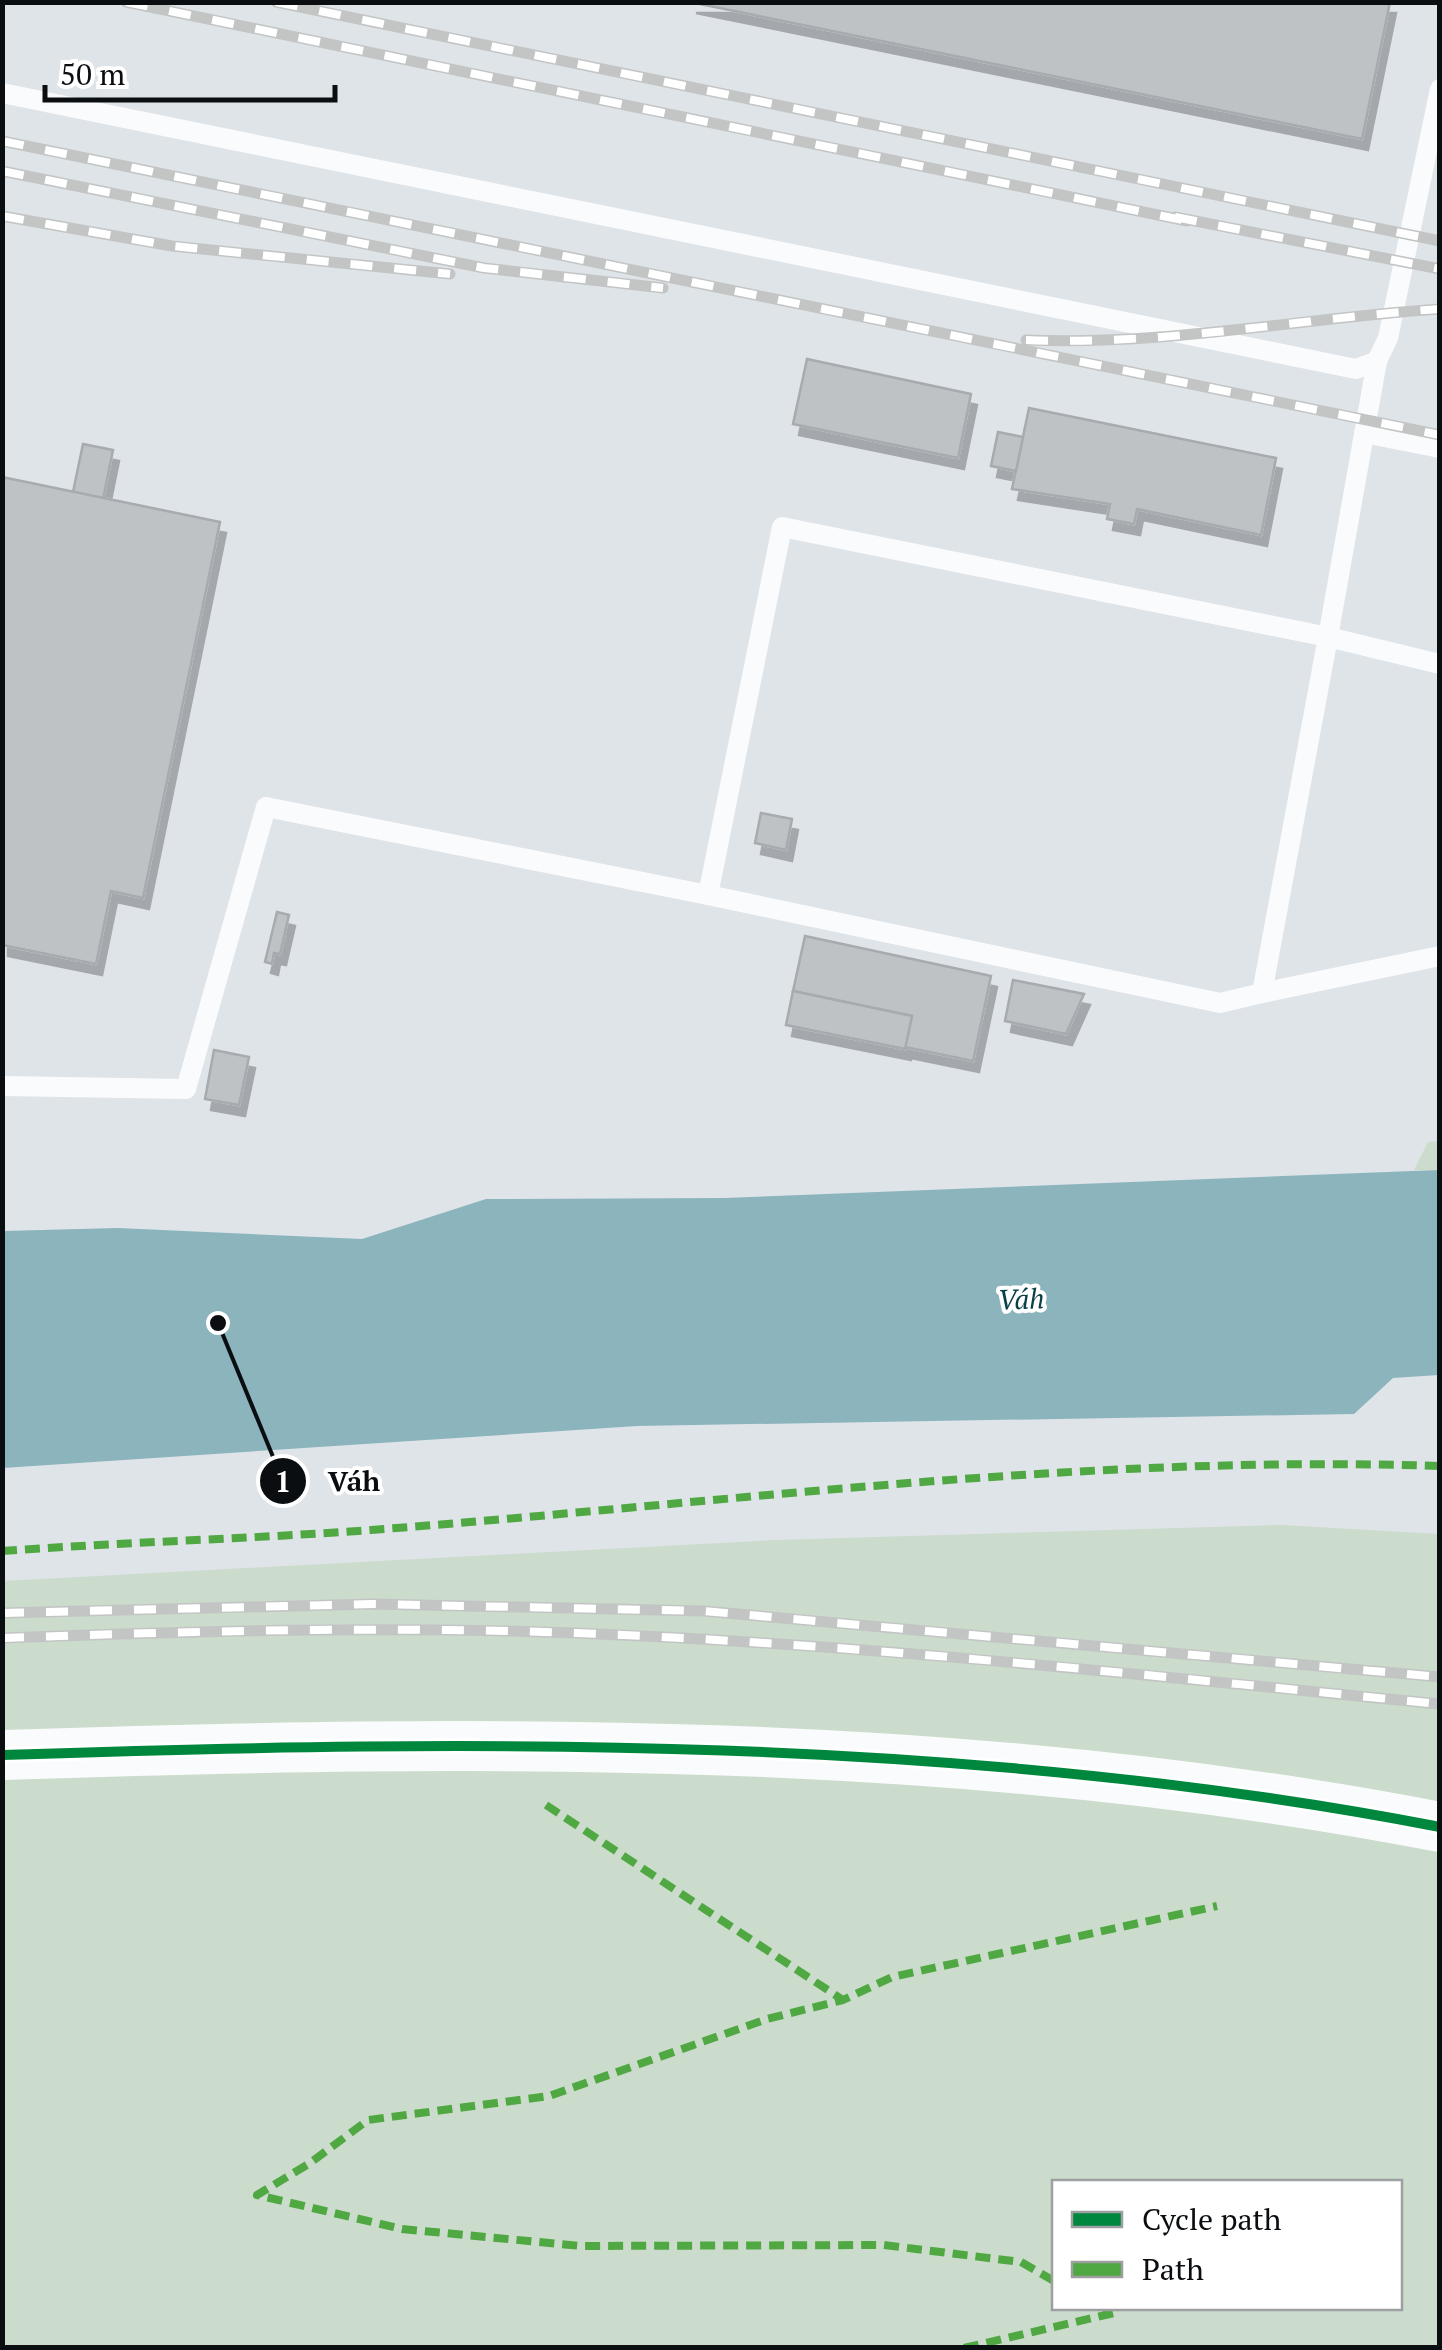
<svg xmlns="http://www.w3.org/2000/svg" width="1442" height="2350" font-family="'PT Serif',serif">
<style>
.green{fill:#cbdbcc;fill-rule:evenodd}
.water{fill:#8cb4bd}
.building{fill:#bec2c5;stroke:#a7abaf;stroke-width:2.5;filter:url(#shadow)}
.lines{fill:none;stroke-linecap:round;stroke-linejoin:round}
.service{stroke:#fafbfc;stroke-width:20}
.tertiary{stroke:#fafbfc;stroke-width:50}
.rail-casing{stroke:#c3c5c5;stroke-width:11}
.rail{stroke:#fff;stroke-width:8;stroke-dasharray:22;stroke-linecap:butt}
.quiet{stroke:#50a842;stroke-width:8;stroke-dasharray:15 8;stroke-linecap:butt}
.cycleway-casing{stroke:#fff;stroke-width:16}
.cycleway{stroke:#00873e;stroke-width:10}
.labels{text-anchor:middle;stroke-width:8;stroke-linejoin:round;paint-order:stroke}
.water-label{font-size:28px;font-style:italic;fill:#093f48;stroke:#fff}
.leader{fill:none;stroke:#0b0e11;stroke-width:4}
.callout-dot{fill:#0b0e11;stroke:#fff;stroke-width:4}
.mark-label{font-size:30px;text-anchor:middle;font-weight:bold;fill:#fff}
.callout-label{font-size:28px;text-anchor:middle;font-weight:bold;fill:#0b0e11;stroke:#fff;stroke-width:8;stroke-linejoin:round;paint-order:stroke}
</style>
<defs>
<filter id="shadow"><feDropShadow dx="6" dy="11" stdDeviation="0" flood-color="#0004"/></filter>
</defs>
<rect width="100%" height="100%" fill="#dfe4e9"/>
<g class="green">
<path d="M1439,1141V1170H1414L1428,1142Z"/>
<path d="M1281,1525L1439,1534V2347L3,2348V1581L776,1540ZM1054,2182H1400V2308H1054Z"/>
</g>
<path class="water" d="M1439,1170V1375L1393,1378L1354,1414L637,1426L3,1468V1231L118,1228L362,1239L486,1199L724,1198Z"/>
<g class="building">
<path d="M690,2H1390L1362,139Z"/>
<path d="M807,359L971,394L958,458L793,424Z"/>
<path d="M1029,408L1276,458L1261,535L1137,509L1134,524L1107,519L1110,504L1012,489Z"/>
<path d="M998,432L1023,437L1016,471L991,466Z"/>
<path d="M83,444L113,450L103,499L73,492Z"/>
<path d="M2,477L220,522L143,898L111,891L96,964L2,945Z"/>
<path d="M761,813L792,819L786,850L755,843Z"/>
<path d="M277,912L289,915L280,954L274,953L272,964L265,962Z"/>
<path d="M805,936L991,976L973,1061L905,1047L912,1016L793,991Z"/>
<path d="M1013,980L1084,994L1066,1034L1005,1021Z"/>
<path d="M793,991L912,1016L905,1049L786,1025Z"/>
<path d="M214,1050L249,1057L239,1105L205,1099Z"/>
</g>
<g class="lines">
<g class="service">
<path d="M2,93L1356,369L1377,361L1388,338L1440,89"/>
<path d="M1364,433L1440,448"/>
<path d="M708,895L1220,1003L1262,993L1328,637L1440,664"/>
<path d="M1262,993L1440,956"/>
<path d="M2,1086L186,1089L266,807L708,895L782,527L1328,637L1377,361"/>
</g>
<path class="tertiary" d="M2,1755C482,1739 966,1735 1440,1827"/>
<defs>
<g id="rail">
<path d="M126,2L1187,221"/>
<path d="M276,2L1440,241"/>
<path d="M2,141L1440,435"/>
<path d="M2,171L484,268L663,288"/>
<path d="M2,216L172,246L450,274"/>
<path d="M1175,217L1440,269"/>
<path d="M1026,340C1166,346 1301,318 1440,309"/>
<path d="M2,1613L373,1604L704,1611L1440,1677"/>
<path d="M2,1638C193,1631 384,1626 575,1633C864,1644 1152,1676 1440,1704"/>
</g>
</defs>
<use href="#rail" class="rail-casing"/>
<use href="#rail" class="rail"/>
<g class="quiet">
<path d="M2,1551C125,1542 249,1539 371,1530C726,1503 1083,1454 1440,1466"/>
<path d="M546,1805L843,2000"/>
<path d="M1054,2281L1021,2262L884,2245L581,2246L402,2229L257,2195L310,2163L368,2120L549,2096L767,2019L843,2000L892,1977L1217,1906"/>
<path d="M964,2348L1114,2313L1104,2308"/>
</g>
<defs>
<path id="cycleway" d="M2,1755C482,1739 966,1735 1440,1827"/>
</defs>
<use href="#cycleway" class="cycleway-casing"/>
<use href="#cycleway" class="cycleway"/>
</g>
<g class="labels">
<g class="water-label">
<text transform="translate(1021 1299) rotate(-2)" y="10">Váh</text>
</g>
</g>
<path class="leader" d="M218 1323L283 1481"/>
<g class="callout-dot">
<circle cx="218" cy="1323" r="10"/>
<circle cx="283" cy="1481" r="25"/>
</g>
<g class="mark-label">
<text x="283" y="1492">1</text>
</g>
<g class="callout-label">
<text x="354" y="1491">Váh</text>
</g>
<rect width="1442" height="2350" fill="none" stroke="#0b0e11" stroke-width="10"/>
<rect x="1052" y="2180" width="350" height="130" fill="#ffffff" stroke="#9d9fa0" stroke-width="2.5"/>
<rect x="1072" y="2212" width="50" height="15" fill="#00873e" stroke="#9d9fa0" stroke-width="2.5"/>
<text x="1142" y="2230" font-size="30" fill="#0b0e11">Cycle path</text>
<rect x="1072" y="2262" width="50" height="15" fill="#50a842" stroke="#9d9fa0" stroke-width="2.5"/>
<text x="1142" y="2280" font-size="30" fill="#0b0e11">Path</text>
<path d="M45 85v15h290v-15" fill="none" stroke="#0b0e11" stroke-width="5"/>
<text x="60" y="85" font-size="30" fill="#0b0e11" stroke="#ffffff" stroke-width="8" paint-order="stroke">50 m</text>
</svg>
